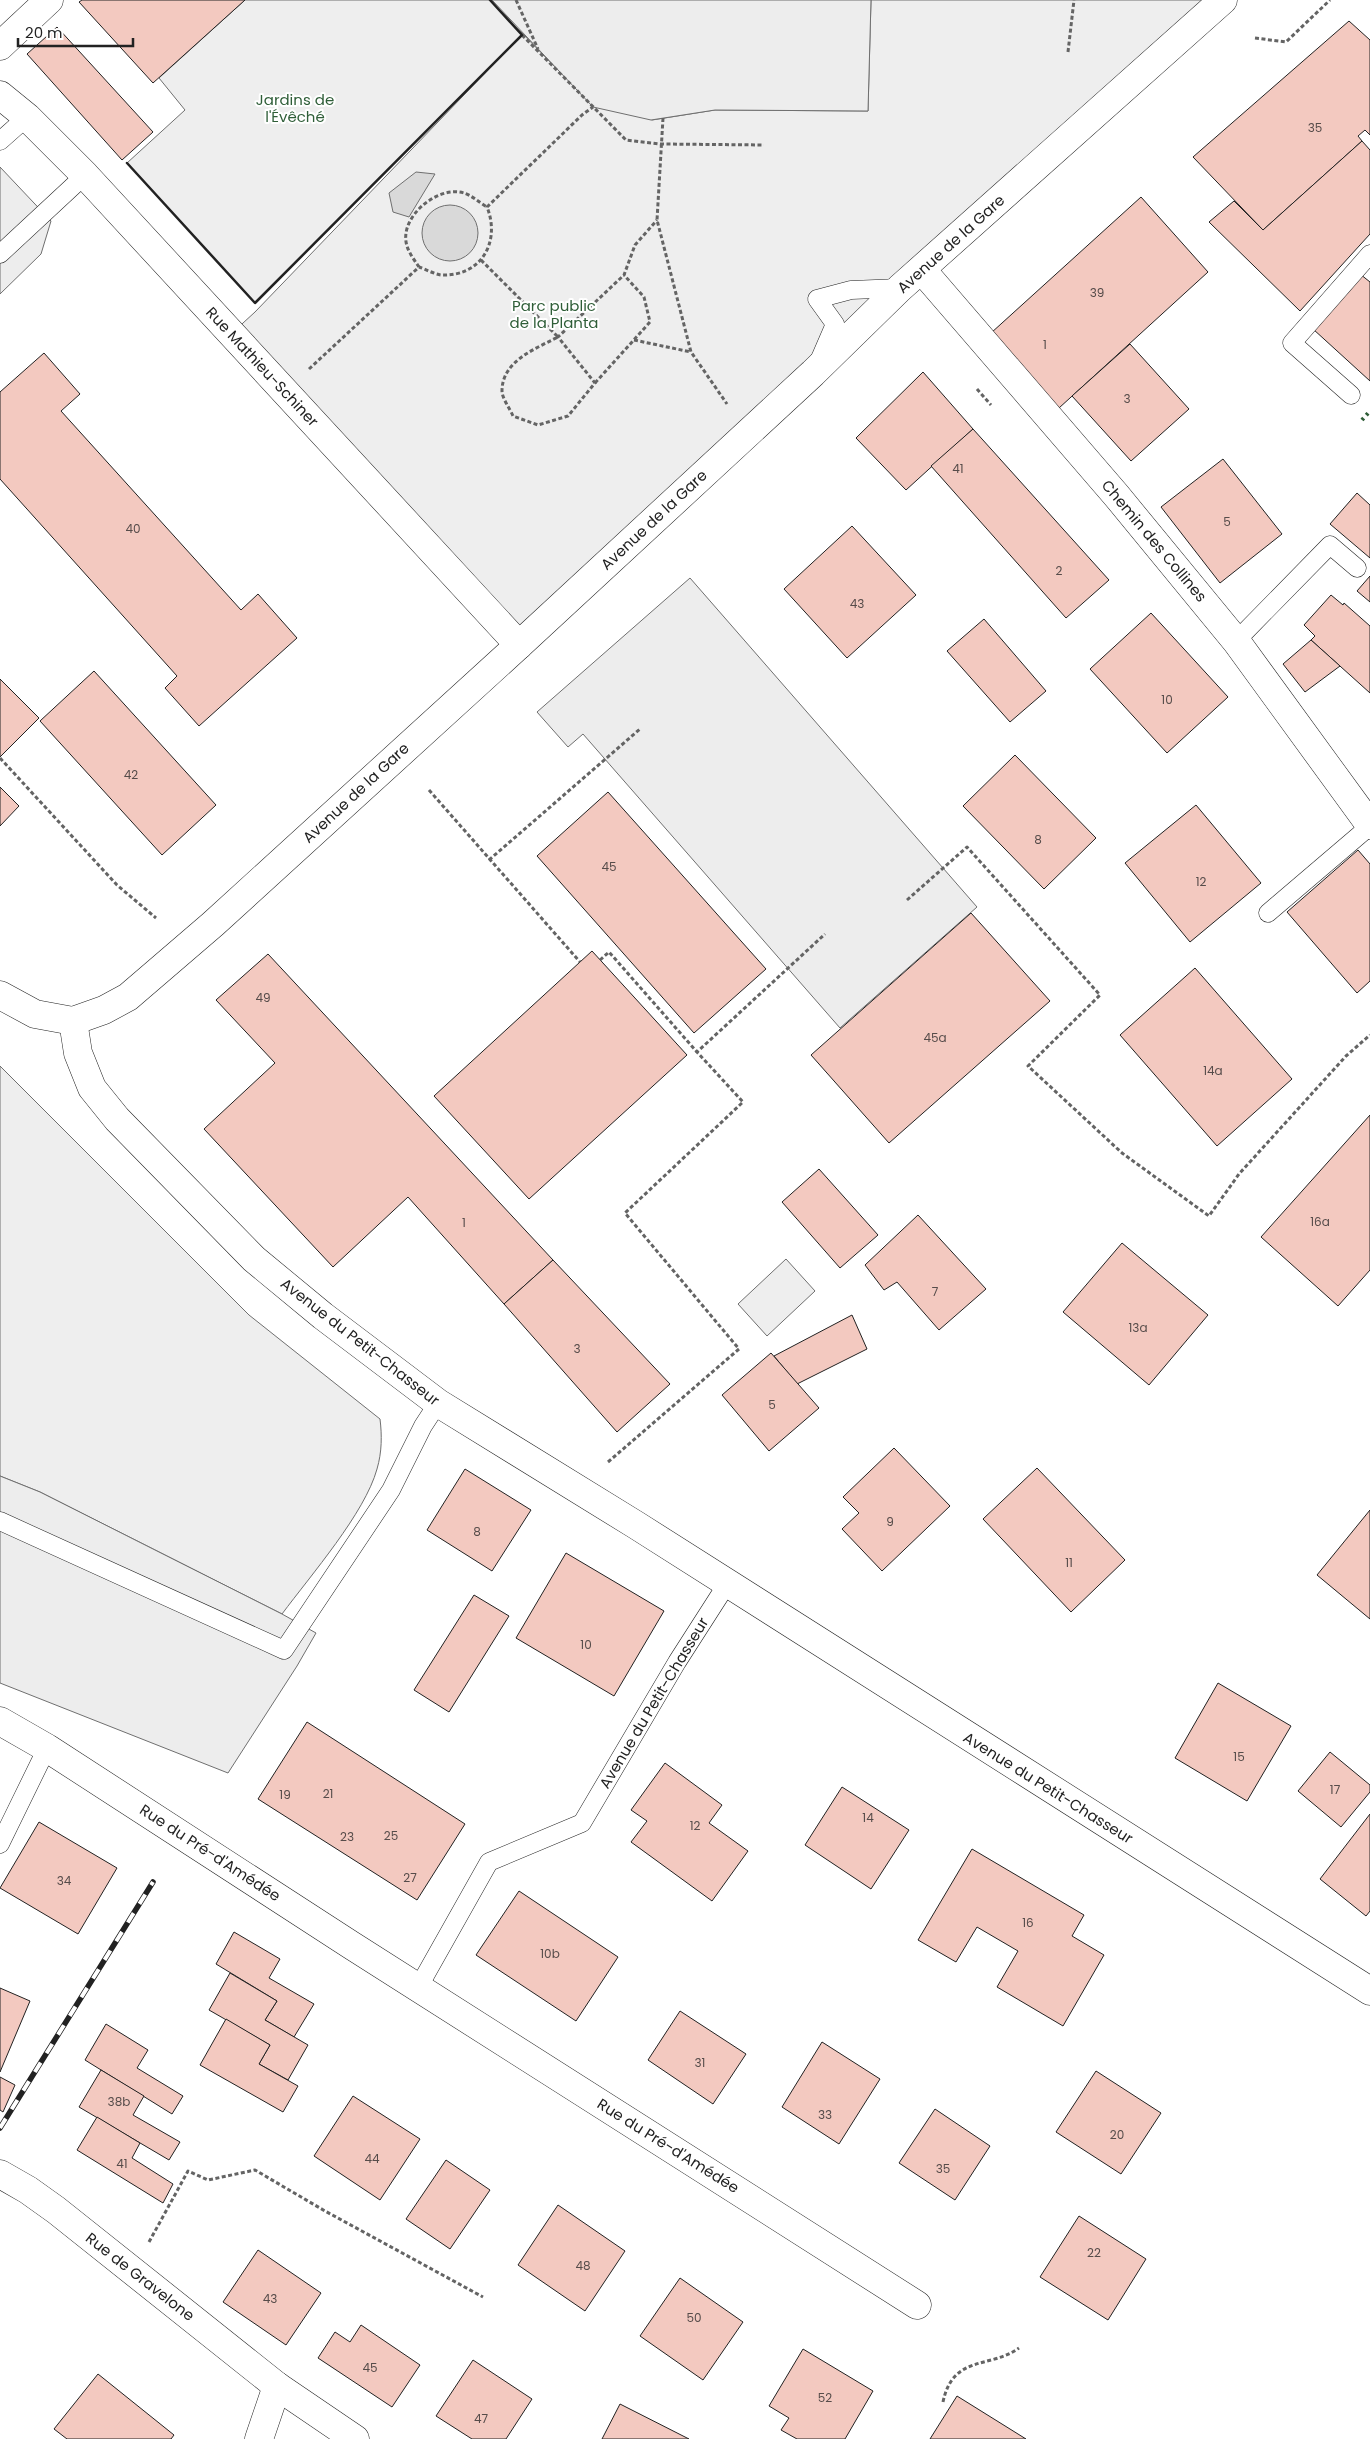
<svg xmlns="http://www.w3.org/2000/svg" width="1370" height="2439" font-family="Poppins,sans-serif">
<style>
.green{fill:#eee;stroke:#6f6f6f}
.parking{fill:#ededed;stroke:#6f6f6f}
.water{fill:#d9d9d9;stroke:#6f6f6f}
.building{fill:#f3c9c0;stroke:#222}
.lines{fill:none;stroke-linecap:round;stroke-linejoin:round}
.lane-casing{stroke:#222;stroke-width:19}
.street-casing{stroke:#222;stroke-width:29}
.secondary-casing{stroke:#222;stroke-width:29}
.path{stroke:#646464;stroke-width:3;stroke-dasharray:4 2.5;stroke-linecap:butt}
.lane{stroke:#fff;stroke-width:18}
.street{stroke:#fff;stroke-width:28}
.secondary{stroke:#fff;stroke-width:28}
.rail-casing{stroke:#222;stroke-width:5.5}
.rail{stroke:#fff;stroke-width:4;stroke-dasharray:11;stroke-linecap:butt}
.hedge{stroke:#2f5e38;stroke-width:4;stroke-dasharray:2.5 4;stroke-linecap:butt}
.wall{stroke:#222;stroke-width:2.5}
.labels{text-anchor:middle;stroke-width:4;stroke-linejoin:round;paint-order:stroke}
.number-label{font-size:12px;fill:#564c4a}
.park-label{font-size:15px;fill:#2f5e38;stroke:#fff}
.street-label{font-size:15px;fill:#222;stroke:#fff}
</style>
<rect width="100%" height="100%" fill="#fff"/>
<g class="green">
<path d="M245,0H490L554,66L652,120L715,110L868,111L871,0H1223L519,645L231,334L255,312L489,69L255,303L127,163L185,110L159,78Z"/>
<path d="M0,1066L249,1315L380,1419C382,1435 382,1452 377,1469C365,1513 311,1575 282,1614L40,1492L0,1476Z"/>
<path d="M786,1259L815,1291L767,1336L738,1304Z"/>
</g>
<g class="parking">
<path d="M492,0H871L868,111L715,110L651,120L593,107Z"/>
<path d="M0,167L51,221L41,254L0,294Z"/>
<path d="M690,578L977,907L840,1028L583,734L568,747L537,712Z"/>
<path d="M0,1476L40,1492L282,1614L316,1633L297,1666L228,1773L0,1683Z"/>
</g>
<g class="water">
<path d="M416,172L435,174L409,217L393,212L389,193Z"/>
<circle cx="450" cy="233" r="28"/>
</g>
<g class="building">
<path d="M82,0H245L153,83L79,2Z"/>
<path d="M1349,21L1370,40V135L1365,130L1358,136L1362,141L1263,230L1193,157Z"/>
<path d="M57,27L153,132L122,160L27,54Z"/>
<path d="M1362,141L1370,150V234L1300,311L1209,222L1234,201L1263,230Z"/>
<path d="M1141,197L1208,272L1059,408L991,333Z"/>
<path d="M1360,274L1370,282V381L1313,329Z"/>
<path d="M1130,344L1189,409L1131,461L1072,396Z"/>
<path d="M44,353L80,394L61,411L241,610L258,594L297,638L199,726L165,688L177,676L0,479V392Z"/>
<path d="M923,372L973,429L906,490L856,438Z"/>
<path d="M973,429L1109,580L1066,618L931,466Z"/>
<path d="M1223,459L1282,534L1220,583L1161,507Z"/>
<path d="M1357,493L1370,505V558L1330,524Z"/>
<path d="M852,526L916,595L847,658L784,589Z"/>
<path d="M1370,576V602L1357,591Z"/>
<path d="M1331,595L1343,605L1344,603L1370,626V693L1311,640L1315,636L1304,625Z"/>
<path d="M1151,613L1228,697L1167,753L1090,669Z"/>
<path d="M984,619L1046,691L1010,722L947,651Z"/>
<path d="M1311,640L1340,666L1305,692L1283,664Z"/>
<path d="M94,671L216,805L162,855L40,721Z"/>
<path d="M0,679L39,718L0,757Z"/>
<path d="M1015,755L1096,838L1044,889L963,806Z"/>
<path d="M0,787L19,806L0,826Z"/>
<path d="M608,792L766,969L694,1033L537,856Z"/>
<path d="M1196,805L1261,883L1190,942L1125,863Z"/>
<path d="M1358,850L1370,864V981L1357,993L1287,912Z"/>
<path d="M971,913L1050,1001L889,1143L811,1055Z"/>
<path d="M592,951L687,1055L529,1199L434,1096Z"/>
<path d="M268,954L553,1260L504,1304L408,1197L333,1267L204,1129L275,1063L216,1000Z"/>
<path d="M1195,968L1292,1079L1217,1146L1120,1035Z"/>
<path d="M1370,1115V1270L1338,1306L1261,1237Z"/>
<path d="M819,1169L878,1235L840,1268L782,1202Z"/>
<path d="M918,1215L986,1289L939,1330L897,1282L884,1290L865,1265Z"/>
<path d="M1122,1243L1208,1315L1149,1385L1063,1312Z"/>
<path d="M553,1260L670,1384L617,1432L504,1304Z"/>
<path d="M852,1315L867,1349L797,1384L774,1356Z"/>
<path d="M771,1353L819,1408L769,1451L722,1395Z"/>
<path d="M894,1448L950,1506L882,1571L842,1529L859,1513L843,1497Z"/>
<path d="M1037,1468L1125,1560L1071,1612L983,1519Z"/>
<path d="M465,1469L531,1510L492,1571L427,1530Z"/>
<path d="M1370,1510V1619L1317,1575Z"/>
<path d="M566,1553L664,1611L614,1696L516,1638Z"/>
<path d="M474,1595L509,1616L449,1712L414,1690Z"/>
<path d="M1218,1683L1291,1726L1247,1801L1175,1758Z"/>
<path d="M307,1722L465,1824L417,1900L258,1799Z"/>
<path d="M1330,1752L1370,1785V1792L1341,1827L1298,1791Z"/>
<path d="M665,1763L722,1805L709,1823L748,1851L712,1901L631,1842L647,1821L631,1810Z"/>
<path d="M842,1787L909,1830L871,1889L805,1845Z"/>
<path d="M1370,1814V1911L1366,1916L1320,1879Z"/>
<path d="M39,1822L117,1868L78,1934L0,1888Z"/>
<path d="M972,1849L1084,1915L1072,1936L1104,1955L1063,2026L997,1987L1018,1951L977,1927L956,1962L918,1940Z"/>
<path d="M519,1891L618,1957L576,2021L476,1955Z"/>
<path d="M234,1932L280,1959L269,1978L314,2004L294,2037L265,2020L277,2001L216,1964Z"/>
<path d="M230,1973L277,2001L265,2020L308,2045L288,2080L259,2064L270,2045L209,2010Z"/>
<path d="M0,1988L30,2001L0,2072Z"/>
<path d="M680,2011L746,2054L713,2104L648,2060Z"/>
<path d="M226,2019L270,2045L259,2064L298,2086L283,2112L200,2065Z"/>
<path d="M106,2024L148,2050L137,2068L183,2096L172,2114L85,2060Z"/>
<path d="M822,2042L880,2079L839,2144L782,2107Z"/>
<path d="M101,2070L144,2096L133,2115L180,2142L169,2160L79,2107Z"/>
<path d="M1096,2071L1161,2113L1121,2174L1056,2132Z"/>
<path d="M0,2077L15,2085L3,2112L0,2110Z"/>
<path d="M353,2096L420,2139L380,2200L314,2156Z"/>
<path d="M935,2109L990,2146L955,2200L899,2163Z"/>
<path d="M97,2117L140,2143L132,2158L173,2184L163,2203L77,2150Z"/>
<path d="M446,2160L490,2190L450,2249L406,2219Z"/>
<path d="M558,2205L625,2251L585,2311L518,2265Z"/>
<path d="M1079,2216L1146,2259L1108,2320L1040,2277Z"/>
<path d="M258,2250L321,2293L286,2345L223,2302Z"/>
<path d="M680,2278L743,2322L703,2380L640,2336Z"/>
<path d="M361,2325L420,2365L392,2407L318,2358L335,2332L350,2342Z"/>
<path d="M803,2349L873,2391L845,2439H797L781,2430L789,2418L769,2406Z"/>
<path d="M473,2360L532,2399L506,2439H472L436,2416Z"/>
<path d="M98,2374L174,2435L171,2439H67L54,2429Z"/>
<path d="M957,2396L1026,2439H930Z"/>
<path d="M620,2404L689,2439H602Z"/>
</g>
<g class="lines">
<defs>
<g id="lane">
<path d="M0,141L27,117"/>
<path d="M0,254L85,175"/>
<path d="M819,361L835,324L817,299L851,290L900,288"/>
<path d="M1351,395L1292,343L1370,254"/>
<path d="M1236,641L1330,545L1357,568"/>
<path d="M1268,913L1370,826"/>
<path d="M0,1521L284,1650L391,1490L423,1426L438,1403"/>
<path d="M0,1844L47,1748"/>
<path d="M418,1988L489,1862L582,1823L677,1662L727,1584"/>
</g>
<g id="street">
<path d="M0,46L49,0"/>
<path d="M0,95L27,117L85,175L519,645"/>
<path d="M922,270L1116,495L1236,641L1370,825"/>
<path d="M0,1721L47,1748L351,1945L917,2305"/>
<path d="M0,2174L28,2190L56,2210L277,2386L355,2439"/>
<path d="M259,2439L277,2386"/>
</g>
<g id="secondary">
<path d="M0,995L35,1014L73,1021L104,1010L128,997L213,924L519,645L813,373L900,288L1223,0"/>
<path d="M73,1021L78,1053L92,1088L117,1119L254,1259L323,1316L438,1403L636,1525L1370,1991"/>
</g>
</defs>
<use href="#lane" class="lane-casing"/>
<use href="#street" class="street-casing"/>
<use href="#secondary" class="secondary-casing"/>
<g class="path">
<path d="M516,0L538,49"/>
<path d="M522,35L626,140L660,144L764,145"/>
<path d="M1255,38L1286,42L1330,0"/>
<path d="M1068,52L1074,0"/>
<path d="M663,118L657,220L691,352L727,404"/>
<path d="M481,260L558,337C535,349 502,361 502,391C502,398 510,409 513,416L538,425L568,416L595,383L558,337L624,275L635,245L657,220"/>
<path d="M419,267C415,261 409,253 407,246C398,218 437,185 464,193C471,195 480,203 487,207"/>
<path d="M634,340L691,352"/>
<path d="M309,369L419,267C425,269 434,274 441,275C481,277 501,242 487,207L582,115L593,107"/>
<path d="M595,383L650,322L644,297L624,275"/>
<path d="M977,389L991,405"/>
<path d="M0,758L117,885L156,918"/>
<path d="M429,790L580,962"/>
<path d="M489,860L640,729"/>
<path d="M907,900L967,847L1100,995L1028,1066L1122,1153L1209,1216L1239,1174L1346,1056L1370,1035"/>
<path d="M600,960L609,952L697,1052"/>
<path d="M608,1462L739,1349L625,1213L743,1102L697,1052L825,934"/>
<path d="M149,2242L188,2171L208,2180L255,2170L325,2211L483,2297"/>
<path d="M943,2402C953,2354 990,2369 1019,2348"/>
</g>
<use href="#lane" class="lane"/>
<use href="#street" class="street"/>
<use href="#secondary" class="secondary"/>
<defs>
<path id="rail" d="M0,2128L153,1882"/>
</defs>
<use href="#rail" class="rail-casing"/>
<use href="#rail" class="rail"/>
<path class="hedge" d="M1362,420L1370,411"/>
<path class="wall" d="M127,163L255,303L522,35L490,0"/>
</g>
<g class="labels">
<g class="number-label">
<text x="1315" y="132">35</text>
<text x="1097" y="297">39</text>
<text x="1045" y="349">1</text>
<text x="1127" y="403">3</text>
<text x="958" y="473">41</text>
<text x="1227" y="526">5</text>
<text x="133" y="533">40</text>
<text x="1059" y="575">2</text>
<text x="857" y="608">43</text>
<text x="1167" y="704">10</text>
<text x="131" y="779">42</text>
<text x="1038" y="844">8</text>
<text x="609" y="871">45</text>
<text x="1201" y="886">12</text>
<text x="263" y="1002">49</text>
<text x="935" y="1042">45a</text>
<text x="1213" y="1075">14a</text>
<text x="1320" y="1226">16a</text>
<text x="464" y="1227">1</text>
<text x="935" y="1296">7</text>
<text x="1138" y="1332">13a</text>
<text x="577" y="1353">3</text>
<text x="772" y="1409">5</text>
<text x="890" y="1526">9</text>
<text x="477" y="1536">8</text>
<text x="1069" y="1567">11</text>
<text x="586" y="1649">10</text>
<text x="1239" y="1761">15</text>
<text x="1335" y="1794">17</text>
<text x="328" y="1798">21</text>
<text x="285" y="1799">19</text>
<text x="868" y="1822">14</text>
<text x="695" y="1830">12</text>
<text x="391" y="1840">25</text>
<text x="347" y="1841">23</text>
<text x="410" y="1882">27</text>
<text x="64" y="1885">34</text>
<text x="1028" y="1927">16</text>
<text x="550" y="1958">10b</text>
<text x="700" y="2067">31</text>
<text x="119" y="2106">38b</text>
<text x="825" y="2119">33</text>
<text x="1117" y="2139">20</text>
<text x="372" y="2163">44</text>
<text x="122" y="2168">41</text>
<text x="943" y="2173">35</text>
<text x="1094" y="2257">22</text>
<text x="583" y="2270">48</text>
<text x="270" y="2303">43</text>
<text x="694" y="2322">50</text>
<text x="370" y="2372">45</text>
<text x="825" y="2402">52</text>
<text x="481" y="2423">47</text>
</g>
<g class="park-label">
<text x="295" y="105">Jardins de<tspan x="295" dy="17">l'Évêché</tspan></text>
<text x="554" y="311">Parc public<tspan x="554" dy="17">de la Planta</tspan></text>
</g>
<g class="street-label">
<text transform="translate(951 244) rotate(-42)" y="5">Avenue de la Gare</text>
<text transform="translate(262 367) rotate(47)" y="5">Rue Mathieu-Schiner</text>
<text transform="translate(654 520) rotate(-43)" y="5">Avenue de la Gare</text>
<text transform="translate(1154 541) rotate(50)" y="5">Chemin des Collines</text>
<text transform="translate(356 793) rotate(-43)" y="5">Avenue de la Gare</text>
<text transform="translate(360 1342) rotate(38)" y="5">Avenue du Petit-Chasseur</text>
<text transform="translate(654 1703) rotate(-59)" y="5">Avenue du Petit-Chasseur</text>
<text transform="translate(1048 1788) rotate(32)" y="5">Avenue du Petit-Chasseur</text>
<text transform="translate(210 1853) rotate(33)" y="5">Rue du Pré-d'Amédée</text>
<text transform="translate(668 2146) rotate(32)" y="5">Rue du Pré-d'Amédée</text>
<text transform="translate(140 2277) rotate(38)" y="5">Rue de Gravelone</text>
</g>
</g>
<path d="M18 38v8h115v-8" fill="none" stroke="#222222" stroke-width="2.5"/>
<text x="25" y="38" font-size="15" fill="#222222" stroke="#ffffff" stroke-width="4" paint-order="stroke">20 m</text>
</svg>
